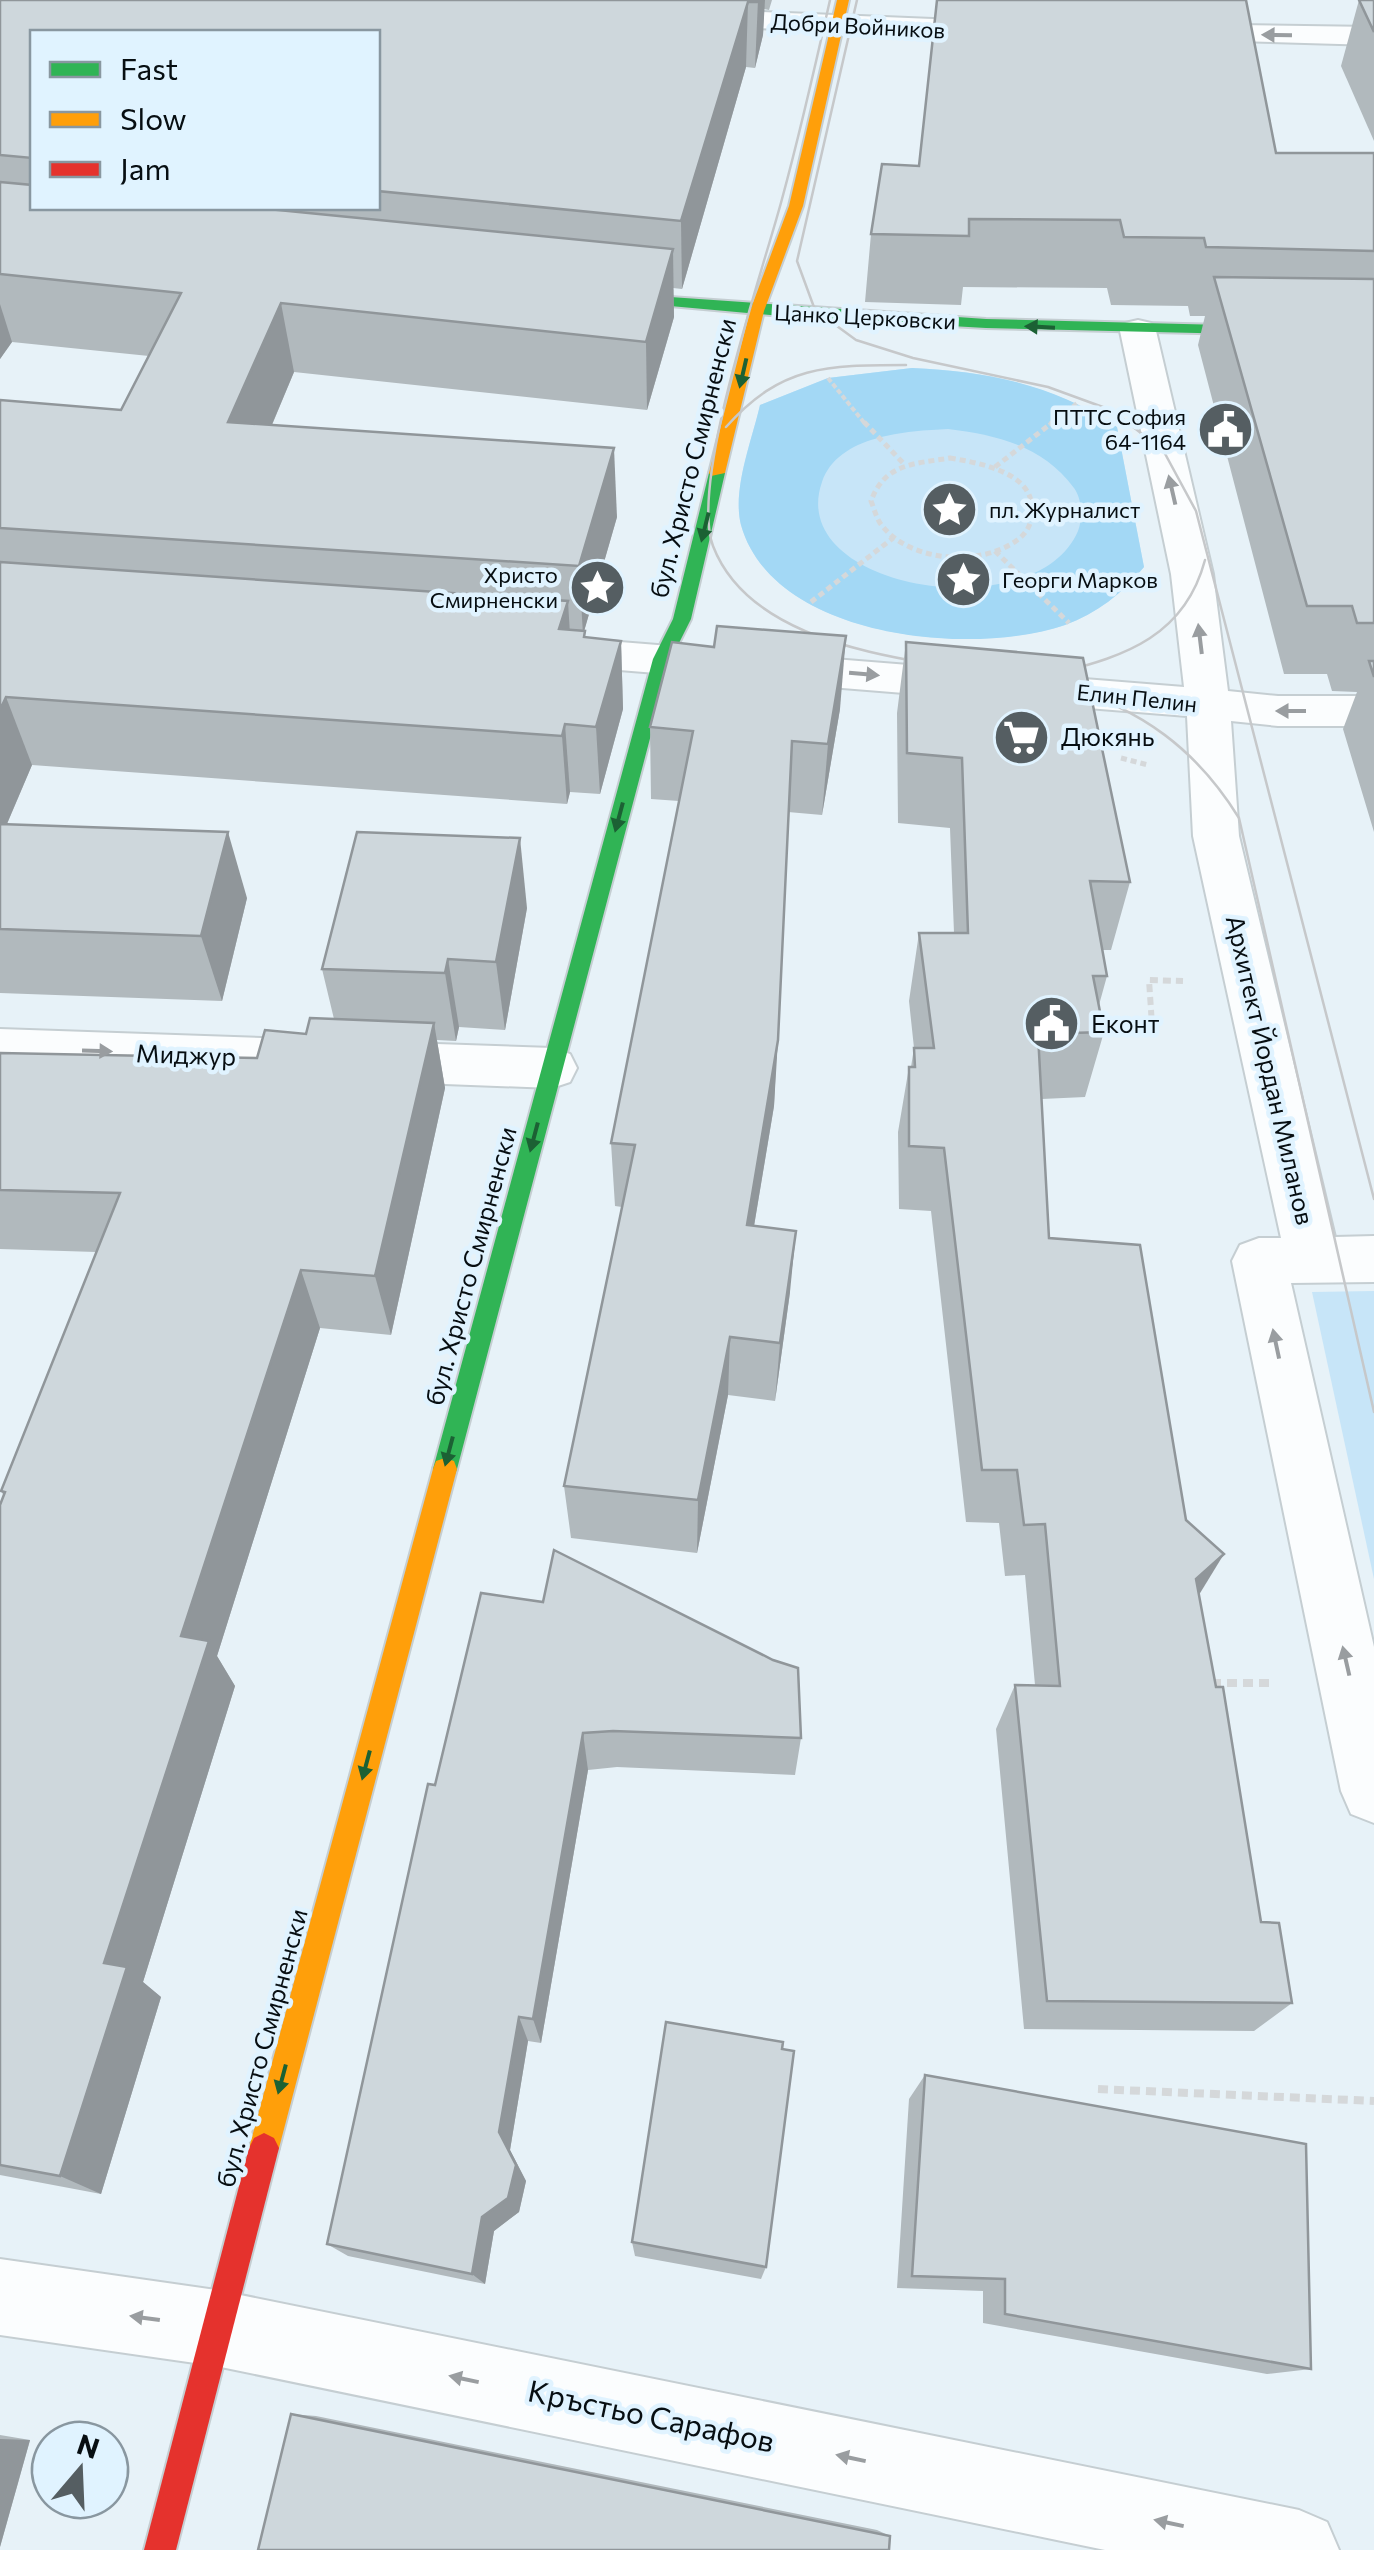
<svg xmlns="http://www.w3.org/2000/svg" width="1374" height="2550" font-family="Commissioner,sans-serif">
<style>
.green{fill:#c7e5f8}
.forest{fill:#a3d8f5;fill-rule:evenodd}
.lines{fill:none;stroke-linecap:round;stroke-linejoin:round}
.street-casing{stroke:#c5ced2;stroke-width:4}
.fast-casing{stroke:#c5ced2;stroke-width:4}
.slow-casing{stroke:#c5ced2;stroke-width:4}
.jam-casing{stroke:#c5ced2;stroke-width:4}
.path-far3{stroke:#d5d8da;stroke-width:4;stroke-dasharray:5 2.5;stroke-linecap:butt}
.path-far2{stroke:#d5d8da;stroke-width:5;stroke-dasharray:6 4;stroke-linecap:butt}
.path-far1{stroke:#d5d8da;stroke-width:6;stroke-dasharray:8 5;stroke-linecap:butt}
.path{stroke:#d5d8da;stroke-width:8;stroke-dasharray:10 6;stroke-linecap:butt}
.street{fill:#fbfdfe;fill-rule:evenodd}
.fast{fill:#30b455;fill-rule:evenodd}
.slow{fill:#ff9f0a;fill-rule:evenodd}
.jam{fill:#e5322d;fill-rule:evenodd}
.tram{stroke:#c6c8ca;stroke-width:2.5}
.wall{fill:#b1b9bd;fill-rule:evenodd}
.shaded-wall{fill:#90969a}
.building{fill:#ced7dc;stroke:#90969a;stroke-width:2.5}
.oneway{fill:#999da0}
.oneway2{fill:#1c6134}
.labels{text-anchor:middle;stroke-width:9;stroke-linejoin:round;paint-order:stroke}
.far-street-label{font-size:22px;fill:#070e12;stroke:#e0f3ff}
.far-poi-label{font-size:22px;fill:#070e12;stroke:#e0f3ff;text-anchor:end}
.street-label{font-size:25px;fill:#070e12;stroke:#e0f3ff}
.poi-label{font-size:25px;fill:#070e12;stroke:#e0f3ff;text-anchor:start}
.near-street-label{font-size:30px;fill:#070e12;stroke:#e0f3ff}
</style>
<rect width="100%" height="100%" fill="#e7f2f8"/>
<g class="green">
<path d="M912,368C987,371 1053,385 1117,427L1144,567C1122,594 1097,613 1065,625C973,656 773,639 741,525C732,490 752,440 760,405L828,378Z"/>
<path d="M1374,1291V1579L1312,1292Z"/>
</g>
<path class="forest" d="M912,368C987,371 1054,385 1117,427L1144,567C1122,594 1097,613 1065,625C973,657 773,639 741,525C732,490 752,440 760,405L828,378ZM948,429C997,435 1043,446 1074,488C1082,499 1083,518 1078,531C1036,630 784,590 822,482C838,435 907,431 948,429Z"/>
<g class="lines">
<defs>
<g id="street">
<path d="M687,9L1006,22L1017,25L1021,31L1017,37L1006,40L676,24L672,18L676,12Z"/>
<path d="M1177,24L1374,27V45L1166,39L1162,33L1166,27Z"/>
<path d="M1138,320L1151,323L1156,331L1213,574L1228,691L1278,696H1374V726H1278L1231,721L1239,836L1335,1237L1374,1236V1282L1291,1283L1374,1647V1823L1351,1814L1341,1791L1232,1261L1240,1245L1259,1238H1281L1193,836L1187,716L545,664L530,660L524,650L530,640L545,636L1184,687L1171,574L1120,331L1125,323Z"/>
<path d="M0,1029L552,1048L570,1054L577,1068L570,1082L552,1088L0,1067Z"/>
<path d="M0,2259L216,2290L1299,2510L1327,2522L1339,2550H1105L216,2366L0,2335Z"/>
</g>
<g id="fast">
<path d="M598,292L986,319L1374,329V337L986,328L792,317L593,299L591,296Z"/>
<path d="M717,468L725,473L691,619L671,659L457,1469L454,1477L445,1480L436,1477L433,1469L653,659L673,619L709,473Z"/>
</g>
<g id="slow">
<path d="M837,0H849L803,206L764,311L725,473L711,476L709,473L750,311L789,206Z"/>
<path d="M445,1458L454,1461L457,1469L279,2148L274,2158L264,2163L254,2158L249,2148L433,1469L436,1461Z"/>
</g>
<path id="jam" d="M264,2133L274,2138L279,2148L176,2550H144L249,2148L254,2138Z"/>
</defs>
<use href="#street" class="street-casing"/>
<use href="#fast" class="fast-casing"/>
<use href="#slow" class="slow-casing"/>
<use href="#jam" class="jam-casing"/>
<g class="path-far3">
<path d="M828,378L866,425"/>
<path d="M1049,425L1077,403"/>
</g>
<g class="path-far2">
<path d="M864,422L905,465"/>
<path d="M950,458C979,463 1034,472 1032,511C1032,522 1028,531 1020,538C983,568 908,563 880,523C876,517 874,508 871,501C885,463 914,464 950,458Z"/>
<path d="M995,467L1053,422"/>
<path d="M995,551L1069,623"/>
<path d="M811,602L893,538"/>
<path d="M1121,758L1148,765"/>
</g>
<path class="path-far1" d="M1094,1024L1152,1025L1149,980L1183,981"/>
<g class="path">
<path d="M1211,1683H1274"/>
<path d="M1098,2089L1374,2101"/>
</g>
<use href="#street" class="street"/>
<use href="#fast" class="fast"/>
<use href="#slow" class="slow"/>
<use href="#jam" class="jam"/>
<g class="tram">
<path d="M830,0C815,67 800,133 782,199C763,271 689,483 713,546C745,629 855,651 931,664"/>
<path d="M857,0L797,261L815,310L856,340L913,358L1048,387L1111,410L1163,450L1196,511L1374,1199"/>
<path d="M726,427C781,365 827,365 906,365"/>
<path d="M1057,673C1127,656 1185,635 1205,560"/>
<path d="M1064,687C1141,708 1197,750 1239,818L1374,1412"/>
</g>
</g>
<g class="wall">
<path d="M0,0H772L769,10L764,9L763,35L755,68L746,67L682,289L673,288L674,317L647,410L294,372L272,425L617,517L584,631L585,637L621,641L623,709L600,794L570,792L567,804L32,765L7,824L247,898L222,1001L0,993V400L121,410L149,356L12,342L0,359ZM32,32H378V208H32Z"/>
<path d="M1359,0H1374V141L1341,66Z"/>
<path d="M1276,153H1374V832L1343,729L1357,692L1332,691L1327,674H1284L1198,345L1205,316H1190L1188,306L1111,305L1107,288L963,287L961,305L865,302L871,234L919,166Z"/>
<path d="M906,642L1130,882L1111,950H1102L1107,976L1099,1005L1104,1032L1085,1097L1042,1099L1049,1238L1199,1596L1261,1922L1292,2003L1254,2031L1024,2029L996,1729L1015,1685H1035L1025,1575L1005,1576L999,1523L966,1522L931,1211L899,1209L898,1132L909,1067H911L914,1048L909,1001L919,933H954L950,828L898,823L897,713Z"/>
<path d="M840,709L822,815L788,812L774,1106L754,1226L790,1292L775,1401L728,1395L697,1553L571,1538L564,1486L622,1207L615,1206L611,1143L679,801L651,799L650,727Z"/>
<path d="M527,908L505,1030L459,1027L456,1041L437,1040L445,1088L391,1335L320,1328L217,1656L235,1686L143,1982L161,1997L101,2194L0,2175V1505L4,1496L1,1491L96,1252L0,1249V1053L257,1058L334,1019L322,969Z"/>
<path d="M773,1660L801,1738L795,1775L617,1767L588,1770L541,2043L528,2041L510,2150L526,2181L519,2212L494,2231L485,2284L348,2256L327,2244L435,1785Z"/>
<path d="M925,2075L1311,2369L1267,2374L983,2323V2291L897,2288L909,2099Z"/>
<path d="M632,2242L766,2267L761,2279L635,2256Z"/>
<path d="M291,2414L316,2416L877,2530L890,2536Z"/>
<path d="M0,2435L30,2440L0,2547Z"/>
</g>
<g class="shaded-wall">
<path d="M758,0H765L763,35L755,68Z"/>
<path d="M748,2L746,67L682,289L681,221Z"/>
<path d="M673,249L674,317L647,410L646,342Z"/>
<path d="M281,303L294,372L244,491L228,422Z"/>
<path d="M0,304L12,342L0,359Z"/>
<path d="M614,448L617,517L583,635L579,566Z"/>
<path d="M568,601L572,669L559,629Z"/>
<path d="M846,636L840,709L822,815L828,744Z"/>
<path d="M621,641L623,709L600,794L596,727Z"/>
<path d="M6,697L32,765L0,840V710Z"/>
<path d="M565,724L570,792L567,804L562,736Z"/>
<path d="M228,832L247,898L222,1001L201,936Z"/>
<path d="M520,838L527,908L505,1030L496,962Z"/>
<path d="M448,959L459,1027L456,1041L445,973Z"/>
<path d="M434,1023L445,1088L391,1335L375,1276Z"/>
<path d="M778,1040L774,1106L744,1286L747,1225Z"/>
<path d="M796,1231L790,1292L775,1401L780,1343Z"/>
<path d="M301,1270L320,1328L217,1656L235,1686L143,1982L161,1997L101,2194L60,2176L104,1963L181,1636Z"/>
<path d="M730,1337L728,1395L697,1553L698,1500Z"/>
<path d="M1224,1554L1194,1603L1196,1579Z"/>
<path d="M583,1733L588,1770L541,2043L533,2019Z"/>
<path d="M519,2017L528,2041L510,2150L526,2181L519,2212L494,2231L485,2284L472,2274Z"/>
<path d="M0,2439L30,2440L0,2547Z"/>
</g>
<g class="building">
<path d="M0,0H758L757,2H748L681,221L378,191V32H32V158L0,155Z"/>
<path d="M937,0H1246L1276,153H1374V251L1206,247L1204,238L1124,237L1120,220L969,219V236L871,234L882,164L919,166Z"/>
<path d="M1359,0H1374V32Z"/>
<path d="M0,182L32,185V208H258L673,249L646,342L281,303L228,422L614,448L579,566L0,528V400L121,410L181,293L0,274Z"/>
<path d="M1214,277L1374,279V623H1357L1352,606H1307Z"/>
<path d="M0,562L568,601L559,629L585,631L584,637L621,641L596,727L565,724L562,736L6,697L0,710Z"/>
<path d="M717,626L846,636L828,744L792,741L778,1040L747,1225L796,1231L780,1343L730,1337L698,1500L564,1486L635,1145L611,1143L693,731L650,727L672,642L714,647Z"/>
<path d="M906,642L1083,658L1130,882L1090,881L1107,976H1093L1104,1032L1038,1034L1049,1238L1140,1245L1186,1520L1224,1554L1196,1579L1216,1687H1223L1261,1922L1279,1923L1292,2003L1047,2001L1015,1685L1060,1686L1045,1524L1024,1525L1017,1470H982L944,1148L909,1146V1067H915L914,1048H934L919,933H968L962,758L907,753Z"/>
<path d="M1369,661H1374V677Z"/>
<path d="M0,824L228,832L201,936L0,929Z"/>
<path d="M357,832L520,838L496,962L448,959L445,973L322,969Z"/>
<path d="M310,1018L434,1023L375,1276L301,1270L181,1636L209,1641L104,1963L127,1967L60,2176L0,2165V1505L5,1492L1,1491L120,1193L0,1190V1053L257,1058L265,1030L306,1034Z"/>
<path d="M554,1550L773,1660L798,1668L801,1738L613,1731L583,1733L533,2019L519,2017L499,2132L516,2165L508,2198L482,2217L472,2274L327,2244L428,1784L435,1785L481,1593L543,1602Z"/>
<path d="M666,2022L783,2042L782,2049L794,2051L766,2267L632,2242Z"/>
<path d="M925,2075L1306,2144L1311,2369L1005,2314V2279L912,2276Z"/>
<path d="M291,2414L890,2536L889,2550H258Z"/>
</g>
<defs><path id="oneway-solid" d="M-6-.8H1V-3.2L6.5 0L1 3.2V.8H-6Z" transform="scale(2.5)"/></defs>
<g class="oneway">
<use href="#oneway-solid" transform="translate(1277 35) rotate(-179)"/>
<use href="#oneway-solid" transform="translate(1172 490) rotate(-103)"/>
<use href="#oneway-solid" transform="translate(1200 639) rotate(-97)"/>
<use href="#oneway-solid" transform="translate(864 674) rotate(5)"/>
<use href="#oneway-solid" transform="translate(1291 711) rotate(-180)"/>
<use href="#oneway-solid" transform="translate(97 1051) rotate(2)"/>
<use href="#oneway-solid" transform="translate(1276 1344) rotate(-102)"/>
<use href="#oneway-solid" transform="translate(1346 1661) rotate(-103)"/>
<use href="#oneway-solid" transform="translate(145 2318) rotate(-172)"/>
<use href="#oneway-solid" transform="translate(464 2379) rotate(-168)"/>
<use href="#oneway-solid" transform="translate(851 2458) rotate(-168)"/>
<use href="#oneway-solid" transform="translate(1169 2523) rotate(-168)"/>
</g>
<g class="oneway2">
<use href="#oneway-solid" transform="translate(1040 327) rotate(-177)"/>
<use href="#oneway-solid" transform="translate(743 373) rotate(103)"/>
<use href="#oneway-solid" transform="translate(705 527) rotate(104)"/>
<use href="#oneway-solid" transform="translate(619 817) rotate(105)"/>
<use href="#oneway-solid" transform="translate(534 1137) rotate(105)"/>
<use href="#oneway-solid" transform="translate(449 1451) rotate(105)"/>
<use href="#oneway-solid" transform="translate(366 1765) rotate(105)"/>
<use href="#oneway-solid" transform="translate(282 2079) rotate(105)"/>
</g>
<defs>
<symbol id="civic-disc" viewBox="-11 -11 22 22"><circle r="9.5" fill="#555e62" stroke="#e0f3ff"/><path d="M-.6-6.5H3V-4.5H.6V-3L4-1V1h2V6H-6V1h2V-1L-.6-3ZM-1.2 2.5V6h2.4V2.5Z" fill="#fff"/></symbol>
<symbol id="sight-disc" viewBox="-11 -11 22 22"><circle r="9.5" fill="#555e62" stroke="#e0f3ff"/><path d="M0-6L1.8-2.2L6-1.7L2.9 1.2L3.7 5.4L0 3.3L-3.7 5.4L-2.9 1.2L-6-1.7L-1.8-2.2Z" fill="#fff"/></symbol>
<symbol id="supermarket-disc" viewBox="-11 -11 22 22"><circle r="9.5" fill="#555e62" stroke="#e0f3ff"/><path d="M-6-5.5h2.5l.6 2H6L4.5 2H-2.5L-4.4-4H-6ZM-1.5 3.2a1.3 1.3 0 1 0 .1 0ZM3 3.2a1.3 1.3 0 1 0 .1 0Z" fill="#fff"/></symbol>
</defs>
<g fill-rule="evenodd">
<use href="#civic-disc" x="1194" y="398" width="63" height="63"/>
<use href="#sight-disc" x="918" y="478" width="63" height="63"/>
<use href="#sight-disc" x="932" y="548" width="63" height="63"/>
<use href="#sight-disc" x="566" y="556" width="63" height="63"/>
<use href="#supermarket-disc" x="990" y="706" width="63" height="63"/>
<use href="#civic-disc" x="1020" y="992" width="63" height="63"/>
</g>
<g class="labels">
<g class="far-street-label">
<text transform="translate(858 26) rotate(3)" y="8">Добри Войников</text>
<text transform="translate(865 317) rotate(3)" y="8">Цанко Церковски</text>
<text transform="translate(1137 698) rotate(6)" y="8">Елин Пелин</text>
</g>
<g class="far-poi-label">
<text x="1186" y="425">ПТТС София<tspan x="1186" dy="25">64-1164</tspan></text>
<text x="989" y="518" text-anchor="start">пл. Журналист</text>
<text x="558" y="583">Христо<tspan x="558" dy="25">Смирненски</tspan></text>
<text x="1002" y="588" text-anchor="start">Георги Марков</text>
</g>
<g class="street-label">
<text transform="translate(693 458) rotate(-76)" y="9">бул. Христо Смирненски</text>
<text transform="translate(186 1055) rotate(2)" y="9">Миджур</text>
<text transform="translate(1270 1070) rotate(77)" y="9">Архитект Йордан Миланов</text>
<text transform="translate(471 1266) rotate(-75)" y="9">бул. Христо Смирненски</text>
<text transform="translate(262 2048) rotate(-75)" y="9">бул. Христо Смирненски</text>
</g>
<g class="poi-label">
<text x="1061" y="746">Дюкянь</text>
<text x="1091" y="1033">Еконт</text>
</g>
<g class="near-street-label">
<text transform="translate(651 2417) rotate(12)" y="10">Кръстьо Сарафов</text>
</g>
</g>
<rect x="30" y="30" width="350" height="180" fill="#e0f3ff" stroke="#8997a0" stroke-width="2.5"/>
<rect x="50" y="62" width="50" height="15" fill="#30b455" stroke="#8997a0" stroke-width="2.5"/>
<text x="120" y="80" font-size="30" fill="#070e12">Fast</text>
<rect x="50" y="112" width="50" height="15" fill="#ff9f0a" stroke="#8997a0" stroke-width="2.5"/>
<text x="120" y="130" font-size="30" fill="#070e12">Slow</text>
<rect x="50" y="162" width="50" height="15" fill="#e5322d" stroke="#8997a0" stroke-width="2.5"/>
<text x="120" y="180" font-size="30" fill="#070e12">Jam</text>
<g transform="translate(80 2470) rotate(19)"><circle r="48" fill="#e0f3ff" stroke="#8997a0" stroke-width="2.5"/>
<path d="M0-8L18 38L0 25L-18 38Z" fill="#555e62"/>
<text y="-15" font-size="28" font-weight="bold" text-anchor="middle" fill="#070e12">N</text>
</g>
</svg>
